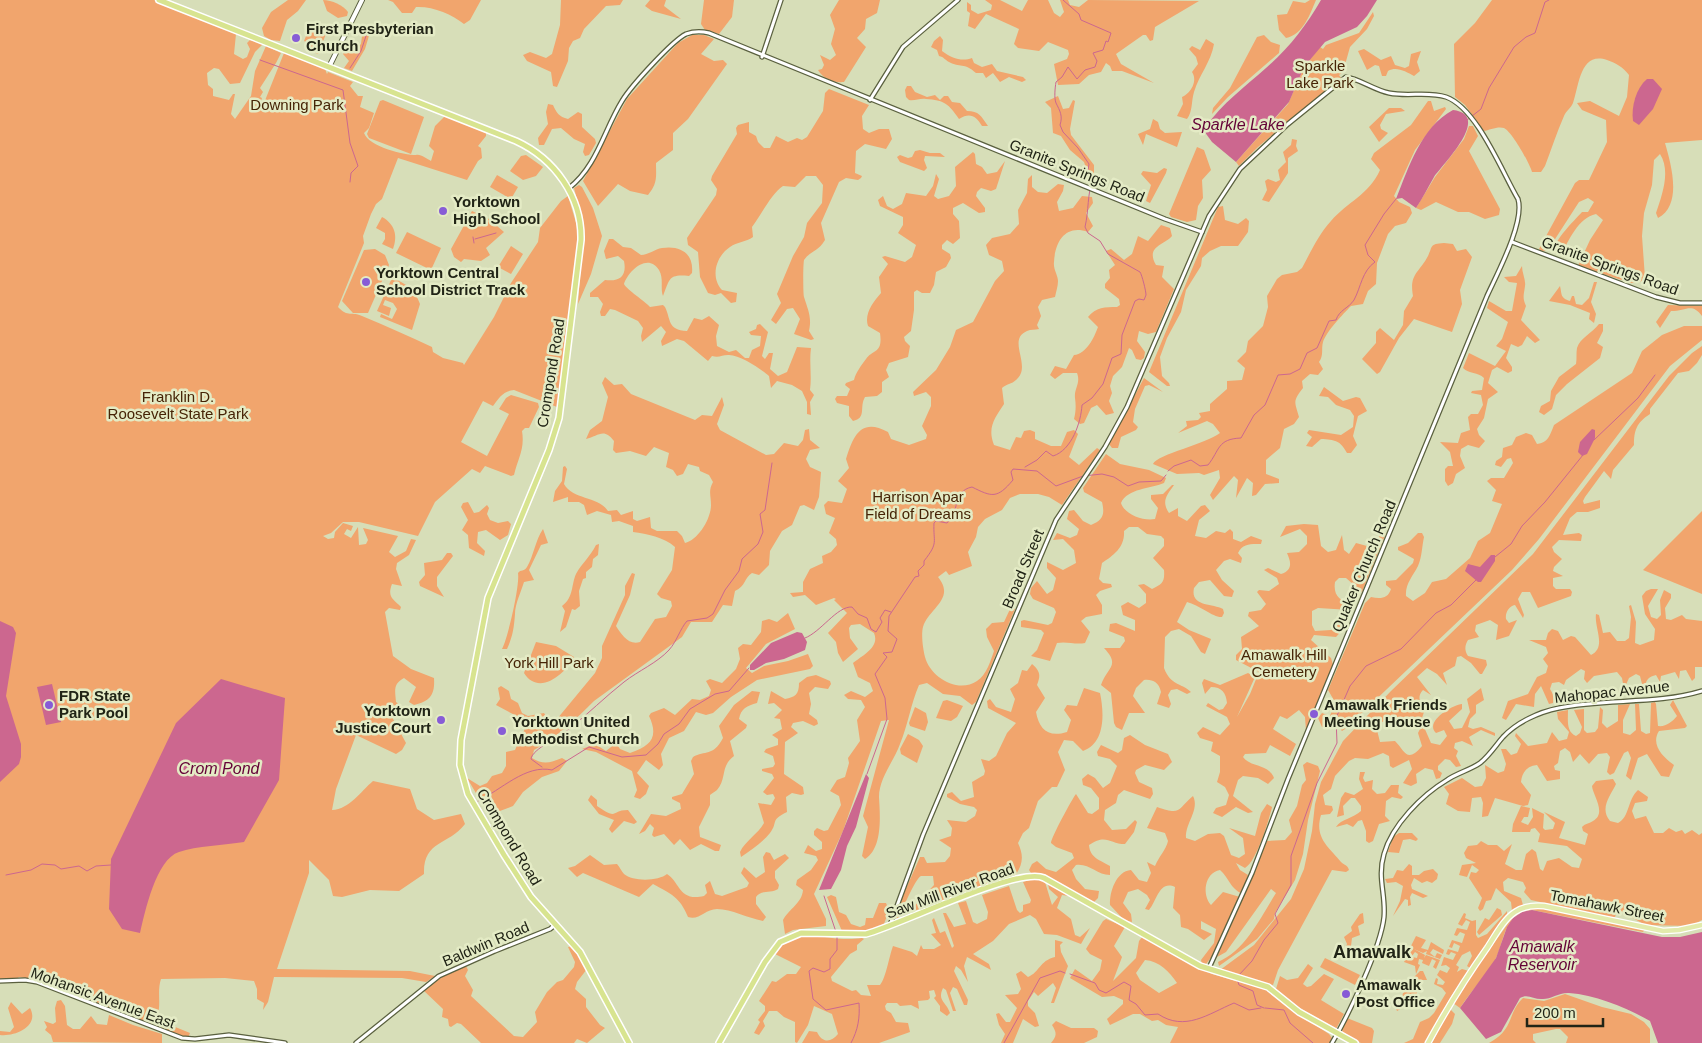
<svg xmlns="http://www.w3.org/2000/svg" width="1702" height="1043" font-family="Helvetica,sans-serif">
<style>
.green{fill:#f1a56d;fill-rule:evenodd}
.water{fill:#cc678f}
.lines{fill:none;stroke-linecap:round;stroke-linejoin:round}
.stream{stroke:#cc678f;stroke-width:1}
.tertiary-casing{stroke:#5a603f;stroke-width:5.5}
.secondary-casing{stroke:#5a603f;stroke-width:6}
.primary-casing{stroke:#fff;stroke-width:7}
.trunk-casing{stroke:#fff;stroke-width:8}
.tertiary{stroke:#fff;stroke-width:3}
.secondary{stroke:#fff;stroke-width:4}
.primary{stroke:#e2ebac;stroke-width:4.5}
.trunk{stroke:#d8e490;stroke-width:5}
.poi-dot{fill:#875cd6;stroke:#e4ebc5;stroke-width:2}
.labels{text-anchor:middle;stroke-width:5;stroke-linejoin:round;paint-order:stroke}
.poi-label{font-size:15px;font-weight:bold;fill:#212416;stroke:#e4ebc5;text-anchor:start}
.park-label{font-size:15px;fill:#462406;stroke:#e4ebc5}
.street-label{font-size:15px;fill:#212416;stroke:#e4ebc5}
.water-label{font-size:16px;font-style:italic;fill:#640237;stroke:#e4ebc5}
.quarter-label{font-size:18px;font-weight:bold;fill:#212416;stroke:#e4ebc5}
</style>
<rect width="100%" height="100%" fill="#d7deb8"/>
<g class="green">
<path d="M0,0H154L236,34L234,54L243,59L247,57L250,49L247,43L250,40L263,44L255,52L240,83L230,84L219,69L214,68L207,73L208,85L213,89V96L229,100L233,94H235L231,114L235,119L251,96L255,71L266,46L281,53L276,63L260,88L263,92L260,97L262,98L258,109L253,107L254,103L251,110L255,111L262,108L284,53L325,69L327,74L328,72L353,82L350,86L358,96H363L360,107L374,113L369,128L364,133C369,147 404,155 416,155C421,154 427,159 431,161L434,151L429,146L435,126L444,117H450L486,132V136L478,146L481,148L482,158L478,161L467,180L398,158L382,199L376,204L371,214L363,236L364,243L338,307C348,318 352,311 362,316C386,326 409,336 432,347L433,352L443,358L463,363L464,365L494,317L511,283L538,242L540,228L561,201L568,196L577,226V250L557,407L514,390C503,391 499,398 493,406L483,401L461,442L487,456L509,414L499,409L506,398L511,395L538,403L539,407L529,428H525L522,431C525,449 518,458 514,475L511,476L485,466L480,473L472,469L435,502L418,536L359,522H343L331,533L323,536L328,539L334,538L335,532L343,523L353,526L351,531L347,529L344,534L351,538L358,527L359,545L366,544L368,540L363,528L398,536L389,552L395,557L406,551L411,539L416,540L409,555L397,563L396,569L402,586L392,584C387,597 393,599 401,607L400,610L389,608L385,612L393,656L411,669L434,678C435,694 431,701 414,705L409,702L416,687L404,678C393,684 395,690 396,702L404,708L392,717L406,743L402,750L396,754L356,735L336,789L332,810C350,809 360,792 373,781L410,789L417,809L434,820L461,814L465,824C448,846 423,840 424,874L399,891L370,890L342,897L333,896L329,880L309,860V873L277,969L410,971L435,976L426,982L402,978L274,977L268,1002L263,1010L264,1003L257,999V989L254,981L225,978L161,979C157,991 161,1002 158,1014L163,1022L190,1033L188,1038L30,979L19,977L17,979H0Z"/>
<path d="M288,0H306L298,11L287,20L280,41L271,40L264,36L262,28L271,12Z"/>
<path d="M323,0C332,0 343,5 348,12L347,16L338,18L327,11Z"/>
<path d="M388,0H481L470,20L464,24C452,14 432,6 416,7L412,13H402L393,2Z"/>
<path d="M561,0H623L620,5L606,6L584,29L580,38L573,41L569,48L568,61L557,87L553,86L551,72L527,61L523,55L530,52L546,58L552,54L560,25Z"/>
<path d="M650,0H666L664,6L681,19L652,11L645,6Z"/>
<path d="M704,0H734L732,17L719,34L705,30L701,24Z"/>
<path d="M839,0H880L877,13L866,19L865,29L857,38L866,47L844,82C834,83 823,79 818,70L822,69L824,65L820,55L830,60L836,55L831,44L835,29L830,15Z"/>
<path d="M985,0H1000L1022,11L1028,0H1048L1054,13L1060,17L1064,12L1060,0H1068L1070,5L1079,7L1088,0L1199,1L1155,27L1153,40L1150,41L1146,35H1143L1116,54L1121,64L1154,83L1122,71H1112L1110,66L1106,63L1101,72L1089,75L1079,84L1058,85L1054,64L1067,59L1069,54L1068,50L1048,42L1039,51L1018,48L1014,44L1019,29L986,14L975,29L968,26L970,13L967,11V2L971,5V10L978,14L991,10L992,5Z"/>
<path d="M1310,0H1316C1310,14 1303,35 1286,38L1279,30L1277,15L1287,14L1293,1L1305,3Z"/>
<path d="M1492,0H1702V140L1665,143C1671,164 1683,205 1658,218L1656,213C1662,195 1671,171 1660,154L1654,160L1652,185L1644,213L1642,236L1645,278L1643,281L1631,283L1578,266L1590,240L1603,220L1596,214C1578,218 1569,240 1561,255L1553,252C1555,239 1573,222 1582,212H1588L1594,202L1588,198L1579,202L1548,250L1542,251L1539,249L1575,183L1579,180H1589L1607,142L1606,120L1582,110L1577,103L1590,101L1619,116L1627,97L1629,75C1623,67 1616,63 1607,60C1580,51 1579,86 1573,103C1571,108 1566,111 1564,116C1557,132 1551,150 1545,166L1541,172H1532C1529,162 1512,132 1504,128C1498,126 1489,130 1484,131L1465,105L1455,97L1454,44L1475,23Z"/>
<path d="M1373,12L1374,16L1367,29L1350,47L1343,72L1339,75L1341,78L1258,147L1239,166L1236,162L1288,104L1304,67L1320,47L1323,49L1326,45L1359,33Z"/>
<path d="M312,22L328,29L318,54L309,50L311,44L304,41Z"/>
<path d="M369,25L371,29L365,49L352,71L344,68L349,61L343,54L346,46L358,47L361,44L362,36Z"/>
<path d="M692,35H704L714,39L701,54L714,61L723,60L727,64L688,119L673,133V150L656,163C656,176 658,183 648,195L630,191L618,184L598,206L583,181L627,99L678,43Z"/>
<path d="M1264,35L1271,42L1280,45L1279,53L1228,97L1212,114L1213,108L1230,88L1257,37Z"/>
<path d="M940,36L943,40L942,51C951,58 962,62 972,58L974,63L982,67L992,64L997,71L1023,77L1026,80L1022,82L1009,77L1000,82L993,73L986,78L983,73H976C964,62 960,68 949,62C945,60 944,57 939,56L937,50L931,47L934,41Z"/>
<path d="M1206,39L1214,44C1211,62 1199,75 1194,92C1191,102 1193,111 1187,119L1177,116L1183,104L1182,97C1191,93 1198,81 1192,72L1198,64L1196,57L1189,49L1192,46L1200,50Z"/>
<path d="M1364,49L1381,60L1391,56L1395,65L1405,68L1409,66L1411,54L1421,51L1417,62L1420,71L1414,76C1406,72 1397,66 1388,71L1386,76H1382L1379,66L1375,65L1367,70L1358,51Z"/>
<path d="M907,86H911L915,92L927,97L935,95L940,100L944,96H948L952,102L960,103L967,111C979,111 981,116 988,126H982C976,116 970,112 959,119C949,104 944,100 926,99C920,98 915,101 909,100L906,97L905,90Z"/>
<path d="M829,89L869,105L862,116L863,129L869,133L879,129H889L892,139L886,149L865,144L856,151L855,173L862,176L861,178L858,180L846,178L839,182L821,223L825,240C818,252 810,251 804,260C803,265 803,293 804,297C808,310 812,317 809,331L814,339L811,340L794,334L800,319L793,308L787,309L776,324L771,320L781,303L777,294L793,256L804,237L807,223L822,203L823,185L816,176H806L795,187L783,186C772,193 761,215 752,227L753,237C746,242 737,242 730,247C716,256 710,277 722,290L737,293L736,302L731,303L721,293L715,295L708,293L700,277L698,252L688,245L687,238L716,195L717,189L711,180L712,176L737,134L736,128L738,125L749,122V132L756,136L758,142L764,148H770L776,136L788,142L797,138L802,140L807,137L823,111L825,93Z"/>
<path d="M1058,96L1063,109L1069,108L1073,100L1075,101L1070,129L1071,135L1094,165V179L1089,177L1084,162L1070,150L1061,136L1053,133L1051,108L1045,102Z"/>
<path d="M383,100L424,117L411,154L369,138L367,134L380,101Z"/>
<path d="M1428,101H1431L1434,111L1445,107L1446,109L1415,150L1394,196L1399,202L1410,207L1412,213L1406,223L1395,226L1388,234L1377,263L1376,284L1368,291L1363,304L1351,306C1343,314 1326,332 1323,342C1321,350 1324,355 1319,362L1323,369L1318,375L1310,374L1302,381L1303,388C1292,402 1295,402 1299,417L1294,424L1284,429L1280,448L1266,460V474L1279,479V483L1265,484L1256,495L1252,496L1253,483L1247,478L1236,498L1238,480L1234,476L1213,500L1210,495L1220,478L1219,470L1204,475L1199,473L1177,474L1153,464C1158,454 1206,444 1220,433L1213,424L1207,421L1178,433L1187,426L1186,421L1198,420L1201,417L1199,413L1210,411V404L1227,389V381L1242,380L1245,368L1237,361L1246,352L1248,341L1263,326L1268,307L1267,296L1277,279L1282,275L1297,272L1302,268C1310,253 1319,234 1331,221C1347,202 1369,195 1380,170L1371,159L1374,153L1411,125Z"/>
<path d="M548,104L553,105C556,112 559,117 568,119L578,112L582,114V127L595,139L596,143L589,155L585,156L583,152L585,144L574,139L561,128L552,129L544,145H539L538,138L548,124L546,112Z"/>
<path d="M1389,108H1401L1405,111L1386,114L1380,125L1381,129L1388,133L1379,142L1369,127Z"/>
<path d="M1153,119L1158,122L1160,129L1165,133L1182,132L1177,147L1146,134L1143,145L1138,134L1150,129Z"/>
<path d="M1469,126H1473L1478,136L1469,151L1500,209L1499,215L1485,219L1469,212H1458L1436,202L1421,210L1416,208L1435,177L1464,139Z"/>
<path d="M1292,139L1297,140L1296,146L1298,151L1288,158V173L1269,202L1262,200L1267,190L1265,181L1268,179L1276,182L1280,180L1278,170L1286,162L1283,152L1291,145Z"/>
<path d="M1197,147L1204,150L1211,170L1202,180L1203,198L1198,206L1196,220L1187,222L1171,217L1169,214Z"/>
<path d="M920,150L930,153H940L945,157L925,156L924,160L927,168L924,171L900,162L897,157L900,155L908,158L912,157L915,151Z"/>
<path d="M973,152L975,154L976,164L982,167L987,174L997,172L1005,161L996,189L991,191L981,188L977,192L976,196L985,208V212L979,213L963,203L953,208V214L959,221L960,238L953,244L947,240L942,245V249L950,254L951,258L946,267L936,272L934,285L930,293H922L917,290L914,292V310L911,331L904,337L905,341L910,346L908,357L889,363L886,370L889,377L882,382V392L877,396L865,397C859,407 867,418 853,421L849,416V406L837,403L835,399L837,396H847L850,389L845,385L846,383L854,380C856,372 861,366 866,359C873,349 883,354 880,333L868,326C864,314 873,302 881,293L879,277L888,264L882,257L885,256L905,262L912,257L916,245L898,233L903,225V217L880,206L878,200L883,196L887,206L893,209L902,204L906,193L926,196L933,186L936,174L939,179L934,196L938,199L949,196L956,186L955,167Z"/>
<path d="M526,155L543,167L536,176L523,180L510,171L521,156Z"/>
<path d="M1164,168L1167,169L1166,173L1150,203L1146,201L1151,185L1141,174L1143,171L1157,173Z"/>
<path d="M497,175L518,187L511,199L490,187Z"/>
<path d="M1032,175V187L1038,192L1047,193L1058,184L1064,185L1063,191L1057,202L1059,211L1073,208L1082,196L1092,197L1093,203L1086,213L1093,226L1088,232C1066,224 1055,241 1054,262C1053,269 1058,275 1058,281C1058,286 1056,292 1055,297L1042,300L1038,307L1041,316L1037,325L1039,329C1035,330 1031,329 1027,331C1006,340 1033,366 1016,380C1012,384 1006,384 1002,388L1004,404C995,418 987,427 994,445L1010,450L1016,437L1021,438L1024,431L1030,430L1035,432V439L1051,446H1061L1067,432L1074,430L1078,434L1069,457L1079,465L1097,448L1100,450L1062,505L1049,497L1038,494H1020L1010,498L1002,510L985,519L978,527L976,537L968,552L972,566L949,575L946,571L938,577C956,599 929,608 923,627C921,635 923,649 925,657C930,677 958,694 977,681C987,674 990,662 994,651L987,637L986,629L992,623L1004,622L1011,607L1015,609L976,702L972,705L960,696L943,694L927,683L919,685C911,703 908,725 900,744C894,761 879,778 879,797C880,815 883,848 865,859L862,856L868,827L863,816L889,720L881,721L843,831L814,894L826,919V926L793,930L785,934L783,920C789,909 802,903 803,890L796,885L797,880L811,870L818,860L816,856L804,853L808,845L816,851L822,849V842L814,835V831L817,828L824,831L828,830L841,805L839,796L830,791L837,780L845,777L849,763L848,758L860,741L857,720L865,707L861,700L848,699L844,695L851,691L865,697L873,691L870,683L858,677L853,663C863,655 880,647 874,633L860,624L851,625L849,628L850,638L858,649L843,662L838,653L836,642L828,633L847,613L834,600L836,599L834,598L816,605L805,595L793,597L790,593L803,592V582L810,569L823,563L822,556L831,552L837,545L836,539L829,533L835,518L826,514L824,505L828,501L842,503L847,489L838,481L849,468L846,459C853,436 861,417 888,432L891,439L909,445L926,439L927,435L922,426L931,406V397L926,392L914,396L913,392L936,370L950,347L956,330L973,322L995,281L1004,271L1002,261L989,255L986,245L992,238L1010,234L1019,224L1018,210L1027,193L1028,179Z"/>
<path d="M579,185L582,187L593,208L602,236L591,274L578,304L583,237L582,219L574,188Z"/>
<path d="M1223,206L1225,220L1238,224L1246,218L1249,221L1248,232L1238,246H1221L1210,251L1202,258L1201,266L1186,290L1181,312L1167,338L1160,357L1162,376L1169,383L1170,386H1167L1149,372L1218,207Z"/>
<path d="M472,211L489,219L504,232L486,248L490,255L481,261L464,259L461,262L454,257L451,249Z"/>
<path d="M382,217C395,224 398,236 393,249L382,244L385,239V233L376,228Z"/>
<path d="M1161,225L1170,228L1172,236C1165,245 1145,246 1156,265L1164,266L1162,277L1174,289L1156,332L1148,334L1139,331L1137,341L1145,352L1144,358L1141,360L1136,359L1132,350L1129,348L1122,367L1113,376L1110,386L1112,393L1109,401L1114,413L1106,415L1097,405L1091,408L1084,423L1080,424L1074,419C1076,411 1076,405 1075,398C1074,388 1081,383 1077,373H1063L1055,379L1050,375L1055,366L1066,369L1074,355C1086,354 1094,338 1098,327L1088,317C1096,307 1105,307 1117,307L1120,305L1119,299L1105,288V284L1110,278L1109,270L1115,265L1106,251L1111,249L1124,260L1132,254L1138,236L1148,241Z"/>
<path d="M407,232L441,248L431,270L396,253Z"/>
<path d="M609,239H613L623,247L631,248L641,255C648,255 655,249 662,248C681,245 694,254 692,273L689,276C668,274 670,279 663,296C660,288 664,279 659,270C648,252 628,271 624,284C627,290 645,301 650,307L663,305L665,307C671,319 667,330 687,331L694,318L702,320L709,316L719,325L716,336L717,346L729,352L736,350L745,358H749L752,350L760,346L761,336L751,335L749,332L756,329L757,325L760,324L768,332L762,356L765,359L769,353H773L770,369L778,376L787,372L797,347L811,348C809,363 812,375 810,390L814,395L810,402L811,415L807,414V402L802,391L792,385L777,381L771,388L769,376C761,369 739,354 728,355C722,355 719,358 712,356L708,361L684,341L677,339L662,346L661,341L666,332L661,326L642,342L641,336L643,328L638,321L615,310L610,309L605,316H601L600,312L603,304L598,297H590V293L605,280C620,282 627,276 624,261L618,256L606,259L604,251Z"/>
<path d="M1444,243L1453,244L1457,251L1466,249L1472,257L1460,290L1462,304L1452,332L1414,319L1399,338L1380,372L1377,374L1362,359L1376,343V332L1380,328L1394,340L1403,325L1404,311L1413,296C1409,274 1419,273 1428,256C1433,246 1429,244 1444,243Z"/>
<path d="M511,246L523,254L511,274L498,267Z"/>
<path d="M375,249L385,255L389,265L368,313H353L342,301L364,250Z"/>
<path d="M1522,266C1522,273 1526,280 1525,286C1524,295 1522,297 1526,306L1521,320L1540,340L1535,343L1527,336L1522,345L1518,347L1511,344L1506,358L1512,367V371L1508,373L1497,367L1492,370L1488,383L1498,392L1488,399L1484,418L1477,429L1479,435L1485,441L1479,448L1468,445L1461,449L1460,456L1465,468L1456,474L1453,483L1448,486L1445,481V469L1448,466H1453L1450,452L1440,442L1458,443L1461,433L1470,430L1468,417L1471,414H1478L1483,405L1481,395L1471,393L1472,391L1482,390L1484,378C1478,372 1469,374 1463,368L1469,353L1495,366L1506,351L1496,346L1502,339L1508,322L1487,308L1489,301L1506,311H1512L1517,283L1509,282L1504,277L1516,276Z"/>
<path d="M392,278C406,283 415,290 420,304L412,330L380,317L381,314L392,319L397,309L393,303L385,300L383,305L391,308L389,316L377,311Z"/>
<path d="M1594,282H1597L1591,302L1596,314L1594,323L1589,319L1590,313L1570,305L1549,301L1560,286C1562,294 1560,298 1570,301L1572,296H1574L1576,304L1582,305L1589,298Z"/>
<path d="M1668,305L1702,306V316C1692,302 1686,311 1671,311L1660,328L1656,322Z"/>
<path d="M1599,324H1603V331L1597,343L1603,347L1600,358L1567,384L1556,395L1552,409L1544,415L1539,412L1541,406L1550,401L1551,391L1559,377L1576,364C1577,359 1576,353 1577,348C1580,338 1592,333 1599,324Z"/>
<path d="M1684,326H1702V340L1670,366L1539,539L1512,570L1345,729L1342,731L1335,723L1325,728L1322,727L1318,718L1322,713L1330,716L1335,702L1328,690L1365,603L1371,597C1380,599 1388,599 1391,589L1386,585V581L1396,580L1413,563L1414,559L1398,550V547L1408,543L1418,533H1422L1424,537C1422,546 1422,557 1418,566C1413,576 1405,584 1406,596L1413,601L1425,593L1432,582L1446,579L1470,558L1478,541L1490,533L1502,504L1492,501L1496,490L1487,481L1491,478H1504L1513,463L1511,458L1507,459L1501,467L1495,465L1496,461L1502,457L1503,448L1512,445L1516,437L1526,433L1532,435L1537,444C1548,443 1550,435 1554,425L1632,373L1642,351L1662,335Z"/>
<path d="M1702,346V355L1697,363L1689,371L1678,373L1650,409V414C1636,423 1634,431 1634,445L1613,470L1611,479L1604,471L1585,497L1583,501L1584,504L1600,500V508L1588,512H1577L1570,518L1563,535L1579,533L1582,535L1581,541L1559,540L1552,547L1554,552L1562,559L1554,567L1553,571L1563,576L1553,578V586L1556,589H1570L1572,592L1571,596L1538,608L1530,592H1522L1518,599L1524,615L1523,618L1515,605C1509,606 1505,613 1506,619L1509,623L1517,620L1509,636L1496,640L1498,625L1490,620L1476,625L1475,631L1479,637L1468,640C1465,645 1464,650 1468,656L1486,660L1487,665L1482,674H1480L1471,663L1461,656L1457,657L1455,666L1443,673L1447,685L1437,674L1427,668L1417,677L1431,695L1423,690C1416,697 1421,704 1424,712L1422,718C1419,720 1415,723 1411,723C1399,725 1383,712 1377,730L1380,742L1395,741C1405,751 1407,764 1422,746L1418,733L1421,727H1424L1431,743L1440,745L1447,736L1444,730L1436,733C1424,722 1452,705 1462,704V709L1449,721L1454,729L1462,728L1470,712L1467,699L1481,688L1484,700L1476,705V713L1470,719L1468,727L1473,729L1481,727L1495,733V736L1481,730L1469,737L1473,746L1462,741L1455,743L1454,748L1458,751L1456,756L1461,766L1456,767L1450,760L1445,759L1438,766V770L1442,773L1440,778L1436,779L1433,770L1425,768L1416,774L1417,783L1411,786L1403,783L1412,769L1409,760L1393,768L1390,766L1389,756L1383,753L1368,759L1355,758L1349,761L1335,776L1331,789L1323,795L1325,805L1332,806L1333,810L1330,814L1321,815C1314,838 1329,847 1341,862C1345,866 1347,864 1349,870L1346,872L1332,870L1278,970L1273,985L1220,970L1254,945L1291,899L1304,869L1312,831L1315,804L1321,782L1343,741L1391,691L1533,554L1669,376L1692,353Z"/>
<path d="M605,377L614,385L622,384L631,394L695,420L702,415L712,416L722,397L724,405L717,424L720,430L766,455L774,454L784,443L798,446L803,440L805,430L809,429L810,440L820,448L810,450L806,459L810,467L821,472L819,497L814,510L804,505L800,506L792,525L782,531L770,551L769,565L759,575L752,573C744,578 746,586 735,591L732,606L723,605L712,622H691L682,637L594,701C577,718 556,738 534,750L532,758C543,765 550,763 562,758L567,761L559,771L542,777L523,792L513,806L489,815L467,778L480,786L487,783L492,776L502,773L506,766V752L515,750L528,722L496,705L500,699L498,688L501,686L509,691L511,699L518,703L522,713L528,716L544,713L549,721L557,719L595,673L602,658V646L625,595V586L632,573L635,574L630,595L616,626C621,634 629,646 640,642L655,619L666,617L672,606L671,601L661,598L657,594L672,570L675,547C664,537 647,534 633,532V526L619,521L612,522L611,515L597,511L587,515L584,505L579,502H568V497L553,502L555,491L562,481L563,467L565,466L567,469L564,484C573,500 598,496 608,511L617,510L621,515L633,511V519L637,521L650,517L651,528L657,531H677L682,536L685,543C698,540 711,519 711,505C711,495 708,491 713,482L709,475L700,471L699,467L688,464L683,474L677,476L673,470L666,467L669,453L654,447L646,456L630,451L616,453L613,450L614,441C604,427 598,436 586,439L590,430L602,421L608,397L602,383Z"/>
<path d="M1144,378L1163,392L1149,385L1145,386L1135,409L1133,422L1138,427L1136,430L1121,437L1118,448H1112L1109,444Z"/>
<path d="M1324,387L1343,401L1356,397L1360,398L1367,411L1358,416L1353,436L1357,445L1351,453H1347C1340,440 1335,440 1321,439L1312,447L1306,446L1312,437L1307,433L1309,430L1341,435L1353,427L1354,416L1350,410L1336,405L1328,397L1319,396Z"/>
<path d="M1106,454L1120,464L1149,470L1166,478L1164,483C1150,489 1128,488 1121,503C1125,515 1143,521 1155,519L1158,508L1151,499V495L1163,494L1172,485H1174C1167,495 1161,501 1169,513L1178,508V516L1187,521L1201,506L1205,505L1210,511L1199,520L1195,536L1206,538L1216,531L1225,533L1230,529L1233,532V539L1241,542L1251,536L1262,540L1261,544C1251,544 1243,543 1238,553L1242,558L1241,563L1230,559L1224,561L1216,570L1222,580L1234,591L1232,597L1224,596L1210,580L1199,582L1194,588C1190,607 1212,603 1223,609L1224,613L1222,617C1214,618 1199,605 1187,602L1177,622L1189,630L1211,639L1205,654L1201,652L1191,636L1179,629L1171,631L1165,637L1164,668C1171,686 1180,682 1191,692L1187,694L1177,689L1171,690L1168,695L1171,704L1169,708L1157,704L1161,692C1159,682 1152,679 1144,680L1136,688L1133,696L1145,713H1129L1122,730L1116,727L1114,723L1111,693L1101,685C1107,667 1121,666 1104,648H1120L1125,641L1124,637L1109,631L1110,624L1116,623L1135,631V620L1123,615L1121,606L1128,602L1139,608L1146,603V594L1138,585L1144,584L1152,589C1162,584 1165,582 1164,570L1153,558L1164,546V539L1161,536L1147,534L1138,527H1129L1124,531C1125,547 1114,555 1102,563L1099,579L1103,583L1111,584L1112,587L1100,591L1096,595L1102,605V614L1086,617L1081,621L1090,632L1085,643C1075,645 1067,641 1057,643L1050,661L1031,656L1037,650L1044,633L1041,630L1021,627V621L1024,620L1048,625L1052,623L1056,612L1054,608L1033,599L1030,594L1031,588L1037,581L1047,594L1053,590L1056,578L1047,568V562L1063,570L1076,563L1074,550L1063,539L1053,540L1057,533L1070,538L1077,535L1079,529L1067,519L1069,511L1074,510L1083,521L1091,525C1103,520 1105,515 1102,502L1084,492L1083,488Z"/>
<path d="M468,502L474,513L479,512L487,505L489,508L487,514L490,520L498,523L508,521L511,524L508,535L500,540L486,530L478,532L477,543L485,551L484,556L469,548L468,535L462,530L468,520L461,507L463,503Z"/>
<path d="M1702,511V594L1643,570Z"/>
<path d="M1304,524L1318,525L1321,546L1328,552L1336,550L1342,535L1344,550L1349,554L1356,543L1367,546L1375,545L1381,533H1386L1362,592L1346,578H1339L1335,582C1333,596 1340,600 1351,604L1350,610L1318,608L1312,611V625L1315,631L1331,630L1342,622L1345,627L1336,637L1314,635L1311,640L1331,658L1333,665L1307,729L1306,731L1305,717L1299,710L1287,719L1280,716L1273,729L1296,744L1290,756L1270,745L1266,753L1245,754L1243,757C1251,768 1268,763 1274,778L1268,784L1258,778L1243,776L1238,780L1233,796L1253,812L1248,813L1236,807L1222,817L1213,813L1216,808L1226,805L1229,795L1225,787L1217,782L1220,772V756L1211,751L1213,742L1200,738L1197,733L1203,727L1220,735L1230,724L1227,717L1206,706L1208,703L1219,710L1223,709L1227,703C1226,693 1222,687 1211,687L1205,694L1202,683L1204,679L1220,685L1248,673L1255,677L1237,717L1250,694L1259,672L1236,660V655L1242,649L1241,637L1259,626L1248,616L1249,612L1261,610L1266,604L1257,592L1259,590L1269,591L1279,584L1277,578L1264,570L1268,568L1281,574C1293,570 1291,562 1287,553L1299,552L1307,544V536L1300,529L1280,537L1286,526Z"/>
<path d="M543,529L548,543L541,545L529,570L534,580L524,582C521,592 515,604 515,614C514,627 513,636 507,649H502C508,638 520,585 518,573C521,569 524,572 527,567C534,555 535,541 543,529Z"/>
<path d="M599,544L598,555L593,559L592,567L586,572V578L583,579L579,591L580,606L575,610L572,609L566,627L560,632L565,611L562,606C574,597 571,585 576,574C582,563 590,557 596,545Z"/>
<path d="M447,553H451L453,556L437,577V586L444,597L420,586L419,582L425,575L424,563L442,560Z"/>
<path d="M1651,589H1658L1648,606L1651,617L1657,619L1661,615L1660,600L1664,590L1671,594V598L1665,608L1666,619L1671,620L1682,615L1686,619L1702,621V667H1695V678L1692,681L1686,670L1680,671L1679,679L1675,672L1661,676L1660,682L1656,675C1649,677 1646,679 1645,687L1642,684L1640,676L1636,674L1629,678L1624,689L1622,678L1617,672L1594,676L1587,683L1584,679L1585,671L1581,669L1566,680L1564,685L1559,682L1552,683L1550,689L1554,696L1553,703L1549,704L1541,686L1535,694L1534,707L1516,704L1506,720L1502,718L1508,701L1528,694L1537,677L1546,673L1548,666L1543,659L1548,653L1546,647L1529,640H1546L1548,633L1552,629L1558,631L1563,640L1571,636L1575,637L1591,655C1607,647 1594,628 1596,614L1599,615L1603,633L1610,632L1617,641H1625L1629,638L1631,617L1629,606L1631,605L1636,622L1635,643L1640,645L1654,640L1655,629L1645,614L1642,596L1646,591Z"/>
<path d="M788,613L795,629L766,644L746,668L752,673L764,666L788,661L808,654L813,666L810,669L757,680L731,697L713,713L706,715L696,712L684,731L669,738L661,754L663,765L659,770L646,760L637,773L649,786L646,794L640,799L634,797L637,790L632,771L596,752L582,749L595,744L606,751L616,743L620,749L630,753C651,746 659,737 649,716L651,713L664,708L675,715L692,699L700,700L709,696L711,690L706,681L710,679L722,683L736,669L740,659L738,648L743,644L751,645L761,632L762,621L769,619L777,622Z"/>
<path d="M536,642L556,646L574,657C566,673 539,697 524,673Z"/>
<path d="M1032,664C1040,671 1041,675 1037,685L1045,698L1036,712C1039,729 1048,738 1067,732L1071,720L1064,710L1067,705L1077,706L1084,688L1100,693C1104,712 1106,743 1083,751L1073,741L1064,740L1058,752L1065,770L1057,787H1052L1038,801L1029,828L1023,833L1018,843C1024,856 1023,864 1015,876L908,913L934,885L933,876H921C915,879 903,909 898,918H893L920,857H924L927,863L945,862L950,856L951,848L939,840L951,836L952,828L947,820L966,822L975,816L977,810L974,807L960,804L947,797V794L952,792L961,801L974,797L972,782L984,775L985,771L981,759L989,761L996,756L1007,733L1016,723L988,708L987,701L990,699L996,707L1011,712L1015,699L1010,689L1018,683L1022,670L1027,671Z"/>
<path d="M816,675L830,681L831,684L828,689L815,687L809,693L811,704L809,714L817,720L818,724L814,726L803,721L793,723L791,727L798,733L785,742L784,774L803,787L804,794L801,795L792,793L786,797L787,812C769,821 779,821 770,833C763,842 751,850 741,857L740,852C745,841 758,834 764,823L758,803L771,805L775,798L773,794L767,795L763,792L774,778L772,774L762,771V769L773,767L775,764L773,756L764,752L766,749L778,745V739L772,735L782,729L780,719L774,718L782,710L774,703L768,704L771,691L785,699C795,697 799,695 799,683L807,677Z"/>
<path d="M752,691L760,692L757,703C747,706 741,708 739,719L747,725L746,728L730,741L734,756C720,766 727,779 717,790C715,792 712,793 710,795V805L699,827L700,837L721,845L719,851H715L701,844L690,850L680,839L674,845L664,834L654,837L652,835L654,828L650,824L645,831L639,834L651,814L666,816L681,809L680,803L672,799V797L682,794L694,774L691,761L693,757C705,750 713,757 723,738L719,726L734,705Z"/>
<path d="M947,700L963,706L957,717L951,721L936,718L943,701Z"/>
<path d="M1673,700L1687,726L1685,728L1659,731C1650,745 1664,758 1674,765L1669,777L1661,776L1647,754L1638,758L1631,780L1626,776L1631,758L1628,751L1624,753L1614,773L1610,775L1607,772L1610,757L1607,753L1598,754L1589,764L1580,754L1573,762L1570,752L1565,748L1560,751L1558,763L1554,766L1555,770L1560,771V779L1547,781L1537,765C1527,766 1522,772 1521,782L1531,795L1528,805L1523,806L1495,798L1488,816L1482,817L1483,803L1481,797L1472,798L1470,812L1458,811L1446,804L1449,794L1444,787L1462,778L1475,787L1482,786L1486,778L1485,765L1498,773L1504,771L1506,764L1501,749H1506L1511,755L1517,753L1521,744L1515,736L1516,733L1528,746L1547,743L1552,732L1559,741L1567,739L1569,732L1558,719L1557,712L1568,710C1568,720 1566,732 1576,736L1580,733L1582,727L1574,710L1584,709V730L1587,733L1595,732L1598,728L1600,707L1603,710L1602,723L1607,728L1618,721V705L1630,704L1623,720V733L1630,735L1636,730L1635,704H1639L1641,731L1646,734L1650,733L1651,703L1655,702L1656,704L1658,726C1666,727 1672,722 1677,716L1670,705Z"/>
<path d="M915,707L926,713L928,722L925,731L910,726L909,723Z"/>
<path d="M908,734L919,740L923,746L917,763L901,754L900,749Z"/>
<path d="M1130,735L1145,745L1168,754L1172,762L1164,770L1145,765L1136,770L1135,773L1139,782L1152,788L1153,794L1150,799L1124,790L1118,795L1116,803L1105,810L1104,820L1112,830L1126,829L1135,820L1137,822L1134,832L1125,844C1110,844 1106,833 1089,845C1090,858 1100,860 1110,866V875C1097,875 1089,863 1076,865L1072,870L1076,879L1085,889L1099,891L1098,898L1094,902L1043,875L1031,873L1029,870L1032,864L1037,861L1046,869L1056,872L1074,858L1072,853L1056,847L1051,843C1051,838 1072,799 1076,794L1088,813L1092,814L1099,809V798L1091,788L1083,785L1082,779L1088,774L1095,778L1103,788L1110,783L1117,766L1110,759L1098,756L1097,752L1101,745L1118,753L1122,750L1124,738Z"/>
<path d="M1307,762L1318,766L1320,771L1308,820L1303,854L1295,880L1275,913L1274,919L1257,939L1219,966L1218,962C1245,951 1261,917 1276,893L1271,889L1226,952L1217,957L1267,841L1285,840L1292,832L1289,820L1297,806L1302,785L1306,780L1303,765Z"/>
<path d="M1360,772H1365L1363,778L1365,782L1373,780L1372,789L1377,794L1385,793L1391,785H1399L1398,793L1403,797L1401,799L1392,797L1386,801L1385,816L1390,821L1379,824L1373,841L1369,843L1366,841V831L1362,820L1358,821L1353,827L1347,824L1336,827C1341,819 1354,818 1361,811V806L1355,798H1351L1343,806L1344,815L1337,817L1341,798L1345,792L1354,795L1363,789L1359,779Z"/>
<path d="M1613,779L1616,784C1611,795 1599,808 1610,821L1618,823C1630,817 1627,800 1638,790L1648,797L1647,801L1635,803L1632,811L1635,819L1646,816L1654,833H1663L1669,828L1676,832L1682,830L1685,834L1692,830L1699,835L1702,833V920L1691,926L1645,925L1621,911H1617L1615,917H1609L1531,900L1524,892L1526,888L1523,882L1508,878L1503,882L1504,891L1521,898L1523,905L1512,911L1511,902L1496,888L1491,900L1486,901L1483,909L1480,911L1478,908L1482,898L1469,878L1471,872L1476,873L1479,870L1472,865L1467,877L1459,875L1462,865L1476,863L1466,858L1464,853L1468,846L1477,845L1481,841L1488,845H1497L1504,851L1512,844L1505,864L1516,870H1522L1526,854L1532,849L1536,852L1540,869L1543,871L1547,861L1559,858L1572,867L1579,868L1582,859L1567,846L1538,842L1540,834L1535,828L1531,829L1530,832H1512L1513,824L1521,806L1530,808L1528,817H1524L1521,822L1528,825L1533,817L1532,808L1544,814L1543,828L1545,830L1553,829L1555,823L1544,812L1565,822L1559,838L1585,845L1588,834L1583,831L1582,827C1586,823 1588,824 1593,821C1607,813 1593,796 1592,786L1596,781Z"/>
<path d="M591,795L597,800V806C619,821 610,810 628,810L637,822L634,824L624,821L612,833L609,829L614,820L599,814L588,800Z"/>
<path d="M1193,796C1200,810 1185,823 1186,838L1195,841L1208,834L1220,833L1224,836L1231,855L1239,858L1245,854L1243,838L1229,828L1255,836L1261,813L1267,804L1272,807C1269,820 1257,861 1245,868L1236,863L1240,870L1248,875L1242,894C1230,888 1229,878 1220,870C1204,873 1202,895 1211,905L1223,892L1240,897L1213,955L1206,964H1202L1201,960L1214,943L1216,929L1201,921V929L1212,934L1204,940L1188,929L1181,927L1180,915L1173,908L1175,887C1159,880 1157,901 1149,910L1145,909L1150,900L1147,895L1138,889L1128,892L1123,903L1131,914L1132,922L1124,920L1110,905C1109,893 1116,871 1131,870L1139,880L1147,882L1151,873L1147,862L1155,866C1159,856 1166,850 1168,841L1165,833L1147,828L1157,807C1182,816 1177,809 1193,796Z"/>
<path d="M1399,833H1412L1418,839L1416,841L1410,839L1403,840L1399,853L1388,852L1393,837Z"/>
<path d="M766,852L770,853L774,860L785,854L789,858L775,871V878L779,885L778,889C771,894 761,889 756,897V904L766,917L763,921C747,918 732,909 717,909C705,909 699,921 688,917C680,897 671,894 653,884L639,897L583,873L577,877L568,868L575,866L590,855L604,865L617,864C620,867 621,871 624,874C633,882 659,881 667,874C680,882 679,902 704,896L707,893L705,885L710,881L715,894L722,896L747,887L749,883L741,873L744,867L756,878L765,872L763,857Z"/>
<path d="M1409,864L1412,866V875H1419L1424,871L1433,869L1438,874L1437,879L1432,883L1427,881L1422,883L1414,878L1411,885L1412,889L1428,896L1423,898L1412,893L1410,897L1411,905L1408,906V900L1405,899L1393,916L1400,901L1403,886L1396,882L1387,883L1385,879L1393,878L1397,870L1403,871Z"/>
<path d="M1036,878L1045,882L1052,905L1058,897L1049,889L1048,884L1070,896L1062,895L1057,908L1071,919L1075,935L1080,937L1090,928L1081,944L1057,935L1044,934L1036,919L1030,915L1009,924L993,941L973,954L989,964L991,970L967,957L964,966L968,982L961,970L956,966L954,971L968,1000L967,1005H964L957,989L953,987L950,993L956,1011H953L946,990L943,988C937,1001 946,1001 950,1013L947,1016L940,1011V1006L934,998L936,996L934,990L929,991L930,998L928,1000L918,1001L919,1009L911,1005L900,1006L897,1003H887L885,1006L886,1010L891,1013L896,1022L908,1023L910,1032L879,1043H802L809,1031L817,1032C822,1043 831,1043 838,1034L832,1014L814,1006L808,1025L797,1043L795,1042V1022L784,1017L777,1011H769L763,1021L765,1026L759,1035L754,1033L760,1022L758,1020L765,1011V1006L759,1001L772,981L776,982L787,974H796L801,967L773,953C804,922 827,944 862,938L864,939L857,945V950L850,954L831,977L832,981L852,991L856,990L861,995L871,996L867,985H880C886,978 889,957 893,946L912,952L917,956L921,945L923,949H934L941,945L931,934L936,933L932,920L934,918L940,933L945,931L952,948L954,946L943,913H946L954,927L966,924L958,903L966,901L973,922L977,924L987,919L988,912L982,895L1009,886L1017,910L1020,913L1023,911V905L1030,903L1031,900L1023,882Z"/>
<path d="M831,895L836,897L839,912L846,915L851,924L860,927L865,925L866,918H873L879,903H886L889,910L884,924L866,932L842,931L827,897Z"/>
<path d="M1537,907L1645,929L1643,932L1532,910C1524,911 1517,913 1512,920C1502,932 1502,947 1495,960C1485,977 1471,991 1460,1008L1453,1003L1455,998L1514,915L1524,909Z"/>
<path d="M1497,908L1501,910L1502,915L1479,935L1477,932L1485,918L1489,920Z"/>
<path d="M1507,911V916L1470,968L1467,966L1472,956L1470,951L1462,955L1456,965L1459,967L1457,972L1462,969L1469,971L1452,995L1425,1043H1404L1413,1039L1420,1022L1429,1018L1434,1013L1446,993L1442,988L1434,984L1436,978L1438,979L1437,984L1443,985L1445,982L1437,975L1440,970L1447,973L1450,968L1446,965L1441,966L1444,957L1453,960L1456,954L1451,952L1449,955L1446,954L1448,949L1458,952L1460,946L1454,943L1452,948L1449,947L1452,940L1462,943L1465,934L1460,932L1457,936L1454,935L1457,928L1467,930L1470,922L1466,920L1462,926L1458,924L1464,913L1466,914L1465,918L1472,921L1476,920V935L1478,938L1487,934Z"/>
<path d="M1363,913L1364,923L1358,926L1360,935L1352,938L1350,954L1344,951L1347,944L1344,937L1352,931L1351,927L1360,914Z"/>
<path d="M1106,919L1125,927L1114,946L1122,957L1113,981L1136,958L1139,941L1143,936L1212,974L1271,991L1291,1009L1329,1034L1332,1038L1330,1043H1170L1178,1027L1166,1025L1158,1020L1152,1021L1140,1014H1133L1110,1025L1107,1019L1123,1004V1000L1114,996L1102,997L1070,978L1075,969L1092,981L1100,970L1102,960L1090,954L1086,949L1103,921ZM1145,960C1159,961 1170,972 1177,983L1159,993L1140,980L1136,973Z"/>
<path d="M1416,936L1426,940L1421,948L1428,950L1431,942L1444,950L1443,954L1433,949L1430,953L1435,957L1437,953L1442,955L1440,959L1426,954L1427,951L1423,953L1414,949L1425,955L1424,958L1426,955L1440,960L1436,969L1433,967L1436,961L1432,959L1429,966L1422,963L1423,960L1419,959L1418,964L1420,965L1416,974L1415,966L1404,962L1407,956L1417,958L1418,954L1415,952L1412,956L1407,954Z"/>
<path d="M1055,940L1063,942L1060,945L1061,952L1068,966L1054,1003H1051L1056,988L1053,983L1038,996L1034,992L1028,1001V1006L1035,1013L1039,1026L1035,1027L1023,1019L1013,1043H1001L1005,1034L999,1025L996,1014L999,1013L1006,1022H1010L1017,1008L1005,995L1018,994L1021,989L1016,974L1021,971L1028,977C1040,972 1039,961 1055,957Z"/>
<path d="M572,946L587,969L577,982L575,989L586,999V1007L600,1025L605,1028L587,1043L577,1039L574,1043H481L461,1024L457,1023L451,1027L449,1026L448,1019L442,1017L443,1009L423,990L447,974L466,966L468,970L465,976L473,990L471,996L514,1036L523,1037L537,1022L535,1012L547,992L557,982L563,980L574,967L575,962L568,947Z"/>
<path d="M1325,958L1360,975L1355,985L1320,967Z"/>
<path d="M1308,964L1313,968L1303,984L1307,987L1311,986L1324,974L1334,979L1321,1000L1344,1014L1336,1029L1293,1004L1276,989L1280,976L1287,980L1298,978Z"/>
<path d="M1420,971H1423L1427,980H1420L1416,983L1418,1007L1414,1005L1412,995L1406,1006L1397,1011L1395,1006L1401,1002L1403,993L1409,989L1414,977Z"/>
<path d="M1565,994L1602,1007L1631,1014L1644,1022L1650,1029V1043H1566L1568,1037L1560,1029H1556L1533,1034V1040L1536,1043H1489C1515,1029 1507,1013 1523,998L1544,1001Z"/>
<path d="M61,1000L65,1006L67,1025L73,1029H80L91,1016L97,1024L107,1025L109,1015L133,1025L162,1034V1043L53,1042L51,1035L45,1030L47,1027L44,1021L53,1024L56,1022L55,1008L57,1001Z"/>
<path d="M11,1002L22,1014L30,1008C40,1026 15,1037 0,1035V1031L10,1032L14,1027L8,1008Z"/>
<path d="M1450,1009L1455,1014L1452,1024L1440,1043H1432Z"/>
<path d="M1347,1018L1372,1028L1374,1031L1372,1043H1361L1343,1035L1342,1029Z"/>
<path d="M1056,1021L1071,1028H1094L1098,1031L1097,1037L1084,1043H1051C1057,1036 1057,1033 1052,1025Z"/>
</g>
<g class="water">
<path d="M1321,0H1377L1367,16L1357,27L1325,42L1304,67L1289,102L1236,162L1212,142L1204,131L1206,127C1222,103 1245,87 1266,68C1289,48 1306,26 1321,0Z"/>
<path d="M1647,79H1653L1662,89L1653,109L1639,125L1633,121C1631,107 1636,88 1647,79Z"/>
<path d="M1453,110C1493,115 1442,165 1434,177C1428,187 1423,198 1416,208L1402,198L1396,199C1409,167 1421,127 1453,110Z"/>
<path d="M1592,429L1595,430V438L1587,454L1582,456L1578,452L1580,442Z"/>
<path d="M1491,555H1495V561L1481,582H1478L1465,571L1468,564L1480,567Z"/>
<path d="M0,621L13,627L16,633L6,696L21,744V757L19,764L0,782Z"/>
<path d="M797,632L802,633L807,642L805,650L784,659L766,663L754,670H750V665L771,643Z"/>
<path d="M221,679L285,698L279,780L244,842C225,845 196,846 179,852C156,859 145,912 140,933L122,929L109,909L111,859L176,723Z"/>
<path d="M52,684L61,722L46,725L37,687Z"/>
<path d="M866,774L869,778L856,827L847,846L841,870L831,889L819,890Z"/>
<path d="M1532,910L1662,937H1680L1702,932V1043H1658L1650,1021C1627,1008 1596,995 1569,993C1560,992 1551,999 1543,999C1534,1000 1528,993 1520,998L1501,1032L1486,1039L1460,1008L1496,958L1507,927L1513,918L1522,912Z"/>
</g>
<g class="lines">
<g class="stream">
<path d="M260,60L343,90L350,143L358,166L351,173L350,182"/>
<path d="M350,68L361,51L368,30"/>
<path d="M1467,120L1481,109L1489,88L1514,47L1526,37L1535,33L1545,2L1549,0"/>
<path d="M473,237L474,243"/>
<path d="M475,239L496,233"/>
<path d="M1594,440L1638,398L1655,375"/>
<path d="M1025,467L1037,460L1046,451L1053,456C1072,450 1081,422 1082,405L1092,398L1103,384L1112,358L1121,354L1122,335L1135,301L1139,299L1144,300L1146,295C1146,291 1142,275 1140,272L1108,254L1100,241L1088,233L1085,227C1089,210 1087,195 1093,178L1088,170L1089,164L1078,148L1063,132L1060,125C1063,116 1060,111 1056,103C1054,98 1055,88 1056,82L1062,77L1068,67L1077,79L1085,70L1095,67L1097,61L1093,53L1103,50L1106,41L1108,42L1111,33L1081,20L1079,14L1063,0"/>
<path d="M1168,471L1174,466L1191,460L1200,466L1208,465C1220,450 1217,439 1241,438L1254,415L1265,405L1278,375L1290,374L1300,369L1307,353L1317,348L1329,321L1336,320C1339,310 1349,308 1354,300C1361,287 1362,271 1375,262L1368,255L1365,245L1384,214L1396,199"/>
<path d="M1495,557L1511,544L1522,526L1545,502L1583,455"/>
<path d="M805,638C821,632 837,606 852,607L858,614L867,618L871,629L876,632L882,622L880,618L885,610L891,612"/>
<path d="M542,767L531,759C532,749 561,736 569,729C588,714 605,697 624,682C638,671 657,663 669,650C677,641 680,629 687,621L707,618L713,614L725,590L739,571L742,559L758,544L763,532L760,514L765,510L772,463"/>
<path d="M867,774L887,719L885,698L875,674L887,657L883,653L892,652L897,639L888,631L889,616L915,577L919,576L918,571L924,565V561C939,542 933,543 934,523L936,521L947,523C960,513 952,491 972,487C992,497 997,499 1013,480L1011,472L1013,469L1037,471L1056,486L1083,476L1102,474L1114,477L1128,486L1139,482L1161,481L1166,475"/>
<path d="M478,801C501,790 526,764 552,770L589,747L622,757L646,755L658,744L664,734L679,724L690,709L715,694L729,691L749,668"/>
<path d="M6,875L31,870L42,864L55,865L61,869L79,866L87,871L96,866L111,865"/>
<path d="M824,896L836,932"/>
<path d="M837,937V950L830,959V969L824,972L813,968L809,971L813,999L826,1010L859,1003C860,1018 858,1030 851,1043"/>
<path d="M1070,974L1095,983L1099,990L1106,993L1124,982L1131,986L1129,1000L1136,1004L1145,1015L1158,1014C1185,1032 1208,1014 1234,1003L1249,1010L1261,1008"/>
<path d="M1239,975L1252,961L1264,940L1278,923L1275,914L1291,885V856L1317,783L1337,743L1336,718L1350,686L1366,666L1401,649L1436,613L1451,605L1477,579"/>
<path d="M1237,979L1239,985L1253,991L1257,1005L1264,1008"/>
<path d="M1265,1008L1284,1010L1290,1023L1313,1043"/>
<path d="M1004,1043L1040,978L1060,971L1065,973"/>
</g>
<defs>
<g id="tertiary">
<path d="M762,57L781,0"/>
<path d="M870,100L903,47L958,0"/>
<path d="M569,188C597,166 604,130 622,101C631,86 672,41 686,34C694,31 701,31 709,33L1165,219L1202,232"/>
<path d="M1512,242L1656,297L1680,303H1702"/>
<path d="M890,925L923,835L1056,520L1105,447L1127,407L1209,216L1240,169L1288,124L1346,77C1360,79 1374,90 1389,93C1408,97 1428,91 1446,97C1477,108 1502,172 1518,199C1525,222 1497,274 1487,296L1288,779L1252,873L1209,968"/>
<path d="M0,981L25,980L37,982L182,1038L195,1039L229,1035L285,1043"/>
<path d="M356,1043L439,976L495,951L550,929L555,925"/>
<path d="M1332,1043C1348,1016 1381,947 1384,917C1386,894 1377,878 1384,854C1392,825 1422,795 1447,780C1457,773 1470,770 1480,763C1489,756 1496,745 1503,737C1517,722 1539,712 1559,708C1606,698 1656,705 1702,691"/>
</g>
<path id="secondary" d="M329,67L362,0"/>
<path id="primary" d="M1428,1043C1446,1010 1465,979 1487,948C1495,936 1503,920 1515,912C1524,906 1534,905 1544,906L1663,931L1679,930L1702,925"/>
<g id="trunk">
<path d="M159,0L516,141C555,159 582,197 581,240L559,418L549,450L488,598L461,740L460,765L468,794L504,855L531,897L580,952L629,1043"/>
<path d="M719,1043L765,962L780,942L801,933L866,934C900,925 1018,866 1044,878L1200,966L1268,987L1299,1012L1355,1043"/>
</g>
</defs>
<use href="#tertiary" class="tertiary-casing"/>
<use href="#secondary" class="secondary-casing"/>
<use href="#primary" class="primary-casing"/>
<use href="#trunk" class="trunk-casing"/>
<use href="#tertiary" class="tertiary"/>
<use href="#secondary" class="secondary"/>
<use href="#primary" class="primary"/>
<use href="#trunk" class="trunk"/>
</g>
<g class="poi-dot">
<circle cx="296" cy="38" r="5"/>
<circle cx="443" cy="211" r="5"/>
<circle cx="366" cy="282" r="5"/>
<circle cx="49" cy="705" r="5"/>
<circle cx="1314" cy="714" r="5"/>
<circle cx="441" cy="720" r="5"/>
<circle cx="502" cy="731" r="5"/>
<circle cx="1346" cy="994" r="5"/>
</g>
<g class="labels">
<g class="poi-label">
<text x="306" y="34">First Presbyterian<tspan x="306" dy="17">Church</tspan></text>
<text x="453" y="207">Yorktown<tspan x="453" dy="17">High School</tspan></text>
<text x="376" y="278">Yorktown Central<tspan x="376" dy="17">School District Track</tspan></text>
<text x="59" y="701">FDR State<tspan x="59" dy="17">Park Pool</tspan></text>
<text x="1324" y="710">Amawalk Friends<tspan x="1324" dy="17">Meeting House</tspan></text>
<text x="431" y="716" text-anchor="end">Yorktown<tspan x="431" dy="17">Justice Court</tspan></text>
<text x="512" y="727">Yorktown United<tspan x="512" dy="17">Methodist Church</tspan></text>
<text x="1356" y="990">Amawalk<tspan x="1356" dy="17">Post Office</tspan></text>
</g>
<g class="park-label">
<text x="1320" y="71">Sparkle<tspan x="1320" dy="17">Lake Park</tspan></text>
<text x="297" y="110">Downing Park</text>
<text x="178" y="402">Franklin D.<tspan x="178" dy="17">Roosevelt State Park</tspan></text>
<text x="918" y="502">Harrison Apar<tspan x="918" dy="17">Field of Dreams</tspan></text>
<text x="1284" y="660">Amawalk Hill<tspan x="1284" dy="17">Cemetery</tspan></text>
<text x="549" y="668">York Hill Park</text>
</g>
<g class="street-label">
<text transform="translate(1077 171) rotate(22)" y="5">Granite Springs Road</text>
<text transform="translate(1610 266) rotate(20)" y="5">Granite Springs Road</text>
<text transform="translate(551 373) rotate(-81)" y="5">Crompond Road</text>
<text transform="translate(1364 566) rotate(-67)" y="5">Quaker Church Road</text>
<text transform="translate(1023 569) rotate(-67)" y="5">Broad Street</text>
<text transform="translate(1612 692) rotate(-6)" y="5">Mahopac Avenue</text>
<text transform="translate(509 837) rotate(59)" y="5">Crompond Road</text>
<text transform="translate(950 891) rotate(-20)" y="5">Saw Mill River Road</text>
<text transform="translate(1607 906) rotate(11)" y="5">Tomahawk Street</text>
<text transform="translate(486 944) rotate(-23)" y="5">Baldwin Road</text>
<text transform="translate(103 998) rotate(20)" y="5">Mohansic Avenue East</text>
</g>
<g class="water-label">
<text x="1238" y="130">Sparkle Lake</text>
<text x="219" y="774">Crom Pond</text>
<text x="1542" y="952">Amawalk<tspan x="1542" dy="18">Reservoir</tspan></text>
</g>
<g class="quarter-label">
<text x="1372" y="958">Amawalk</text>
</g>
</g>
<path d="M1527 1018v8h76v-8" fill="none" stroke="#212416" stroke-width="2.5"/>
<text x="1534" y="1018" font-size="15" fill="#212416" stroke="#e4ebc5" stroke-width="4" paint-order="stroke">200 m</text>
</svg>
